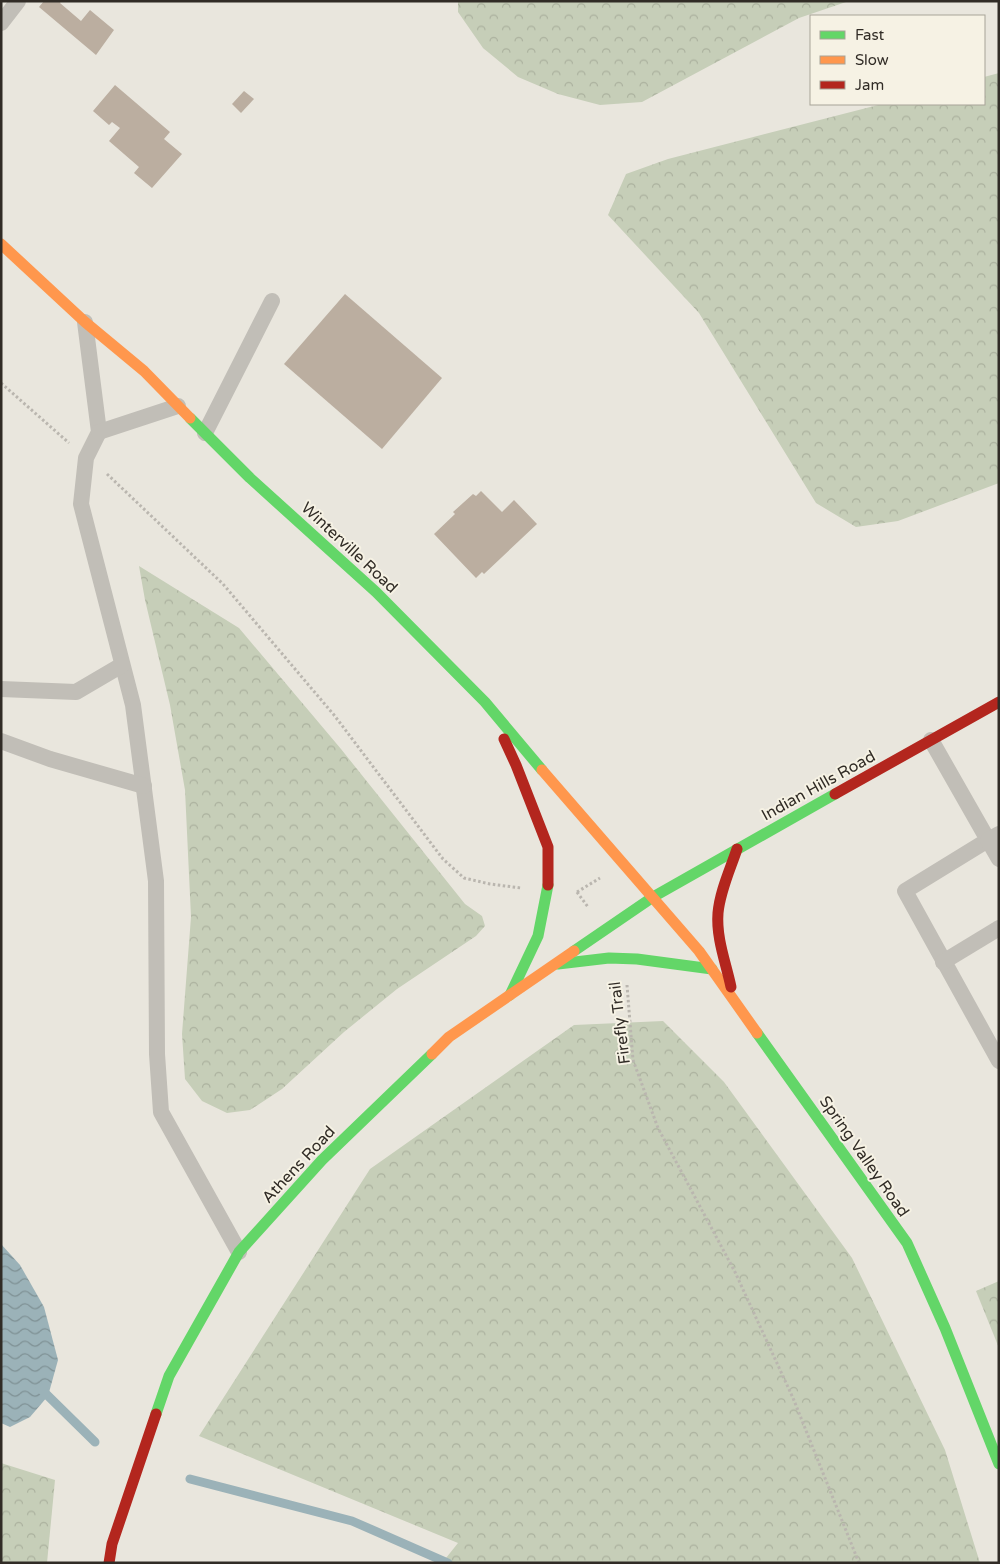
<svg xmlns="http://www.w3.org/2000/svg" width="1000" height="1564" font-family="'Varela Round',sans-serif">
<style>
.forest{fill:url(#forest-crowns)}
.water{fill:url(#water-waves)}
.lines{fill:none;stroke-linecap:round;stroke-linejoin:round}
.stream{stroke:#9bb2b8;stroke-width:9}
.building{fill:#bbaea0}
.path{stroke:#bab6af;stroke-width:3;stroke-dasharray:2.5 2.5;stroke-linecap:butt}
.lane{stroke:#c1beb7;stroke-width:16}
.fast{stroke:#63d668;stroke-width:11}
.slow{stroke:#ff974d;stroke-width:11}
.jam{stroke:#b3261e;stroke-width:11}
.labels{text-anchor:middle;stroke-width:4;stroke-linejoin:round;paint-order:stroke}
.street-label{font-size:16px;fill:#312c26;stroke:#f6f2e4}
</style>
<defs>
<pattern id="forest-crowns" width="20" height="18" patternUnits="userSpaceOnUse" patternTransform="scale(1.25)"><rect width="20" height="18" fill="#c6ceb8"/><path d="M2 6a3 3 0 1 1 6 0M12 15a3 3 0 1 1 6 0" fill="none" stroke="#abb19e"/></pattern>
<pattern id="water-waves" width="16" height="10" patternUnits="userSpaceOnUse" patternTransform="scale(1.25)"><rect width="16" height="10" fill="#9bb2b8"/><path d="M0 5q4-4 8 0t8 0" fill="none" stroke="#7f9195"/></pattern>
</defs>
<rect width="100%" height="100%" fill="#e9e6dd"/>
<g class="forest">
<path d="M458,1H849L799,18L642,102L600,105L558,94L518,77L483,48L458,12Z"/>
<path d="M999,73V483L898,521L856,527L816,503L699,313L608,215L626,174L668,159L882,104H984V77Z"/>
<path d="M139,566L239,628L341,749L465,904L482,916L485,926L476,936L397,989L344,1032L282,1089L250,1110L227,1113L202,1101L185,1079L182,1034L191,917L185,790L170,705L145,600Z"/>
<path d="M663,1021L724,1082L852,1258L945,1450L980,1563H442L458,1543L199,1436L370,1169L574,1025Z"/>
<path d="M999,1281V1348L976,1291Z"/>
<path d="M1,1463L55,1480L47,1563H1Z"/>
</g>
<path class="water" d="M1,1244L20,1265L44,1307L58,1360L48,1396L30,1417L10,1427L1,1423Z"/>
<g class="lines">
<g class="stream">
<path d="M40,1388L95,1442"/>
<path d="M190,1479L352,1521L448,1563"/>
</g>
</g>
<g class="building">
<path d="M44,1H61L60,3L81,21L90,10L114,30L96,55L39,7Z"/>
<path d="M115,85L170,132L164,139L182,154L152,188L134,173L139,167L109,141L120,128L112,122L109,125L93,111Z"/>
<path d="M244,91L254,99L241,113L232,104Z"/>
<path d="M345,294L442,378L382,449L284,364Z"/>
<path d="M481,491L502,512L514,500L537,524L484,574L482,572L476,578L434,534L455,514L453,512L473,494L476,496Z"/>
</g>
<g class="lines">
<g class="path">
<path d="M1,383L69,443"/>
<path d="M107,474L223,584L334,715L443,859L464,878L490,884L521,888"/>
<path d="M577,892L588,907"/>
<path d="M577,892L600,878"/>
<path d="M627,985L633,1060L658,1128L735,1272L793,1398L859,1563"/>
</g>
<g class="lane">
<path d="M1,23L18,1"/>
<path d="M85,322L99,432L86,458L81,504L133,705L156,881L157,1054L161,1112L239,1252"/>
<path d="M99,432L178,406"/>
<path d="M205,433L272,301"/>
<path d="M1,689L76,692L122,665"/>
<path d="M931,740L988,840L905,891L999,1061"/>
<path d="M1,741L50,759L144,786"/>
<path d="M999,834L988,840L999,859"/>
<path d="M943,962L999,928"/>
</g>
<g class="fast">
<path d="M190,418L250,478L376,592L485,702L542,770"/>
<path d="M574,951L653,897L835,794"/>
<path d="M558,964L609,958L637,959L712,969"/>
<path d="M510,995L538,936L548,885"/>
<path d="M757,1033L907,1243L945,1328L999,1464"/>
<path d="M156,1414L169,1376L239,1252L322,1160L432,1054"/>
</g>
<g class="slow">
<path d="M1,244L85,322L144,371L190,418"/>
<path d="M542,770L699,951L757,1033"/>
<path d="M432,1054L449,1037L574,951"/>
</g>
<g class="jam">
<path d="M504,739L516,765L548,847V885"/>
<path d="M835,794L999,702"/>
<path d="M731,987C726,963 716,938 718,913C720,891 730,870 737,849"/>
<path d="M109,1563L112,1544L156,1414"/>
</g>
</g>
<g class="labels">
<g class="street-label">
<text transform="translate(350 547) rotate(43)" y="6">Winterville Road</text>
<text transform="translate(818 785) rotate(-29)" y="6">Indian Hills Road</text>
<text transform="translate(619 1023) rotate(-97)" y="6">Firefly Trail</text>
<text transform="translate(865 1156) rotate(55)" y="6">Spring Valley Road</text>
<text transform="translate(298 1164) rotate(-47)" y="6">Athens Road</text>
</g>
</g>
<rect width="1000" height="1564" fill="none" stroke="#312c26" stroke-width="5"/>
<rect x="810" y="15" width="175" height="90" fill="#f6f2e4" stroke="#a7a398"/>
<rect x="820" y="31" width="25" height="8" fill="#63d668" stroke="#a7a398"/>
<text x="855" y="40" font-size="15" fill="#312c26">Fast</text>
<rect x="820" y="56" width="25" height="8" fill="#ff974d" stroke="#a7a398"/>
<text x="855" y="65" font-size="15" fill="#312c26">Slow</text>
<rect x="820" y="81" width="25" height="8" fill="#b3261e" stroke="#a7a398"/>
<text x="855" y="90" font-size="15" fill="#312c26">Jam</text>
</svg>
